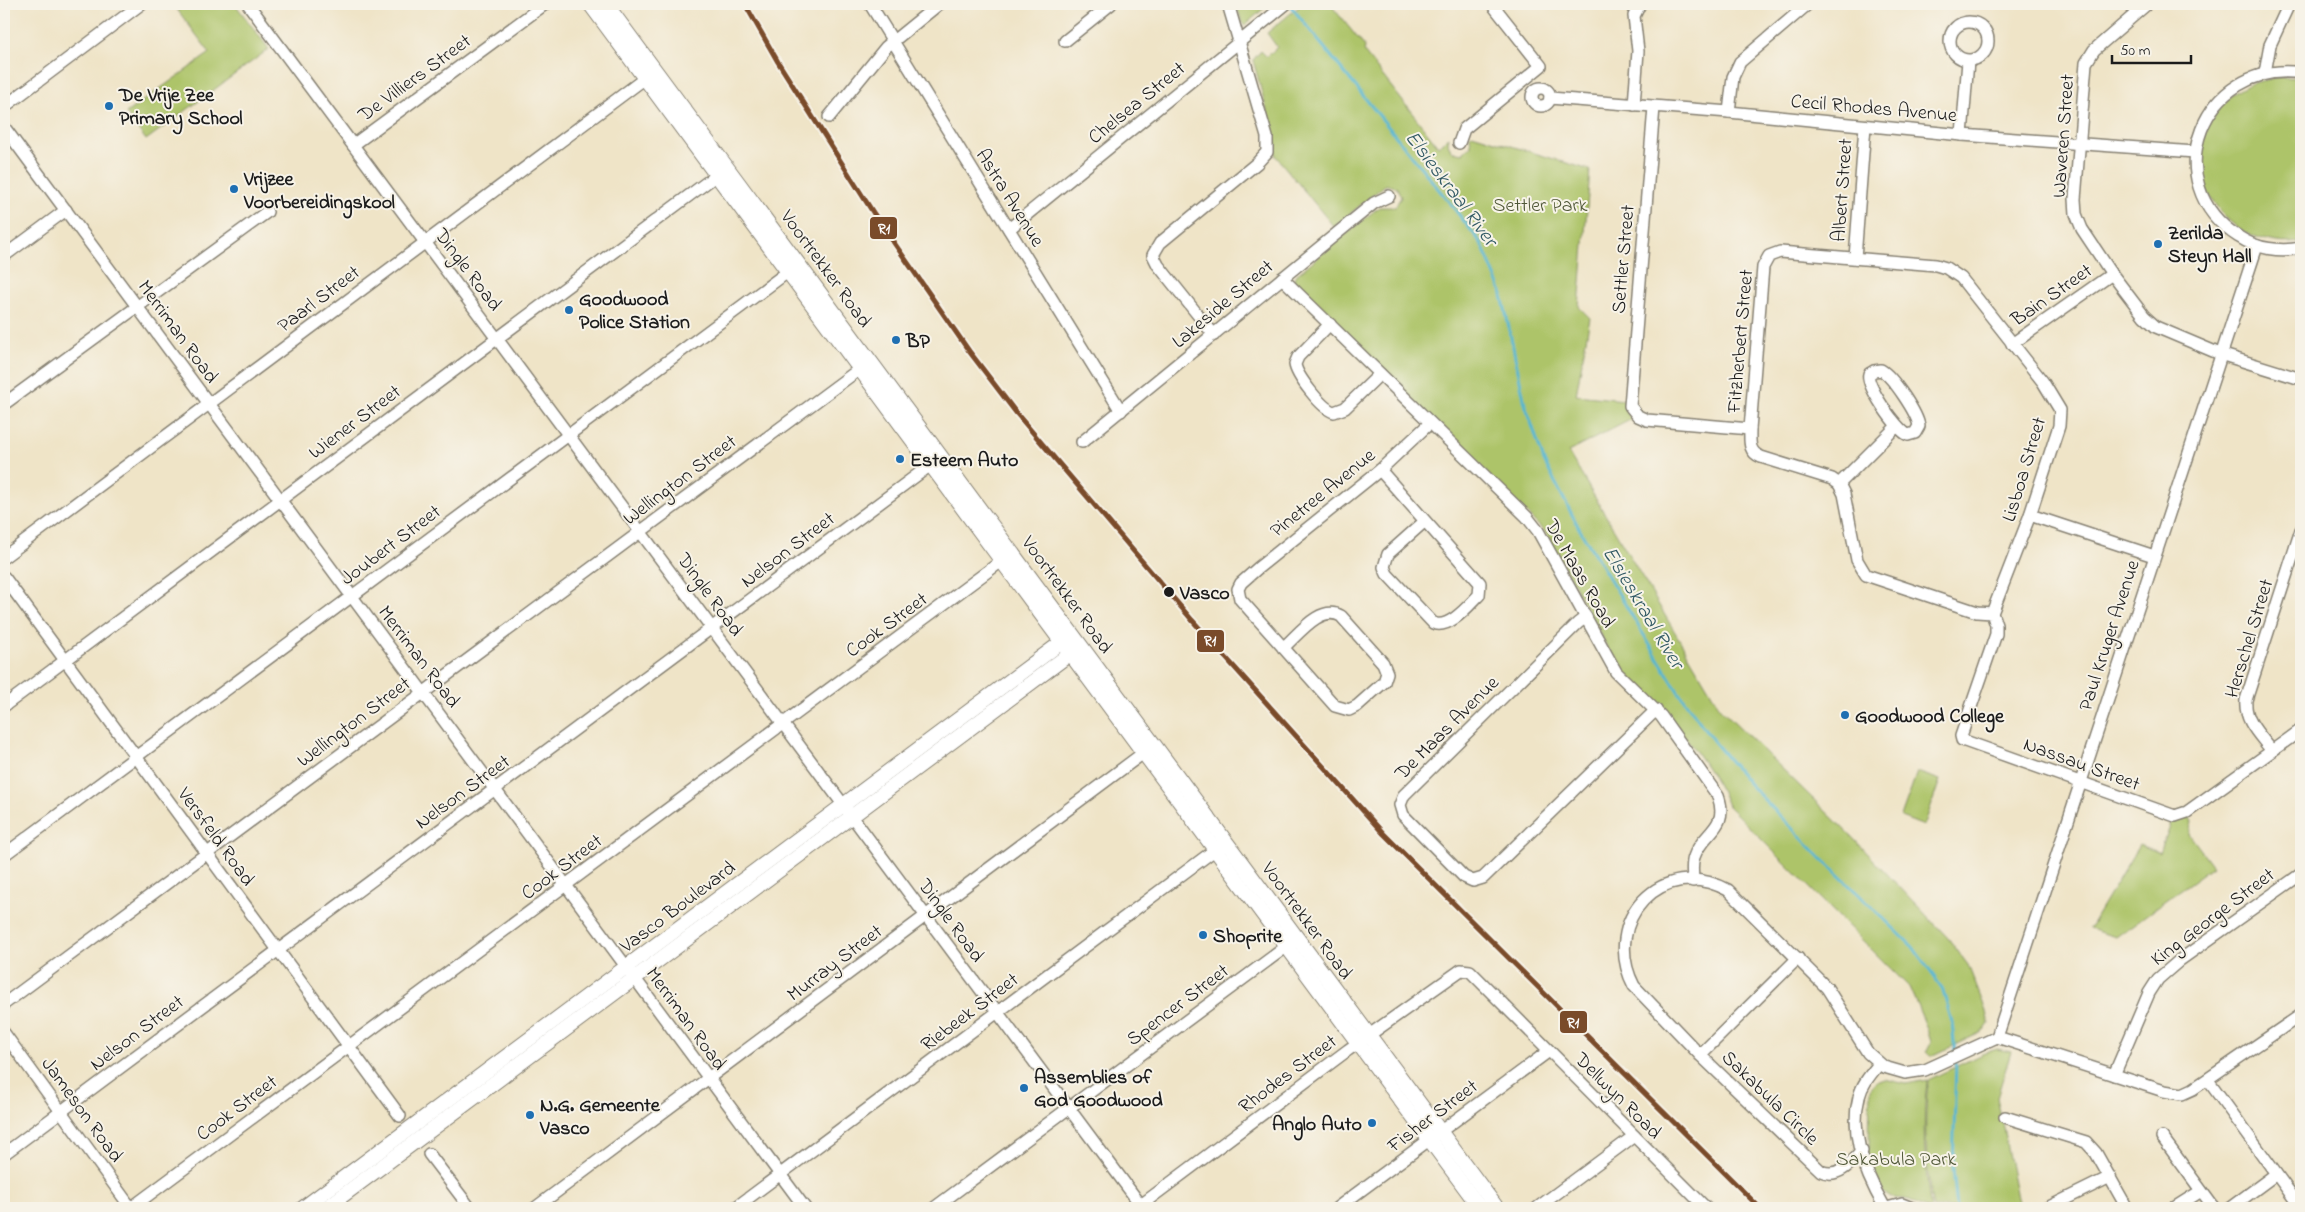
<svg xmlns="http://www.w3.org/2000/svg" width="2305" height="1212" font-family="'Indie Flower',sans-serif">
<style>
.green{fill:#adc469;stroke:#647042}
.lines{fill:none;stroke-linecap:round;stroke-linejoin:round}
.stream{stroke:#53b6d2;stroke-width:3}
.minor-casing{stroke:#868072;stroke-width:14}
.major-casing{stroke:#868072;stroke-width:16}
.minor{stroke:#fff;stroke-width:11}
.major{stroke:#fff;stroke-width:14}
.rail-1-casing{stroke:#f7f3e8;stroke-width:9}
.rail-1{stroke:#7a4b2a;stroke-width:5}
.poi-dot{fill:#1f6fb2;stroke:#f7f3e8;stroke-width:2}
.stop-dot{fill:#1c1c1c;stroke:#f7f3e8;stroke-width:2}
.labels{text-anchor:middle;stroke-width:4;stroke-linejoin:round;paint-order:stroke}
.street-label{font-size:20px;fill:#1c1c1c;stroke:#f7f3e8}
.poi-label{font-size:20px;font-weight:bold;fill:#1c1c1c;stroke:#f7f3e8;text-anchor:start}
.park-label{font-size:20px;fill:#4f5737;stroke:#f7f3e8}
.stop-label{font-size:20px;font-weight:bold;fill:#1c1c1c;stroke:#f7f3e8;text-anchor:start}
.water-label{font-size:21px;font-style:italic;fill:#325a65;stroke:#f7f3e8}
.line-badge{stroke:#f7f3e8;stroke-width:2}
.badge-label{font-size:14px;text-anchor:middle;font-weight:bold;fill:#fff}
</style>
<rect width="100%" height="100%" fill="#f7f3e8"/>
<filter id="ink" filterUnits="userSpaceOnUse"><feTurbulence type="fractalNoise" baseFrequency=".02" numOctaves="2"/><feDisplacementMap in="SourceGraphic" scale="10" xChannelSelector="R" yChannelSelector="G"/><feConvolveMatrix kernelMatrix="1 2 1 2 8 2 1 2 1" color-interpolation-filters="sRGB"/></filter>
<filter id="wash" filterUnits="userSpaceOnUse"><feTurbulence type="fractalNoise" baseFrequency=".0096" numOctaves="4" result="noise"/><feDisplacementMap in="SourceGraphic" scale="20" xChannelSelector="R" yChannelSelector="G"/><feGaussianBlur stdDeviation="1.12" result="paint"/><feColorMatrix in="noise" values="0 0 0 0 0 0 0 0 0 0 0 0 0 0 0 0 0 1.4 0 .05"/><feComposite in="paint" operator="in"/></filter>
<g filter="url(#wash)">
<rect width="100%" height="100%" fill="#efe4c7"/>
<g class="green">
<path d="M173,4H235L269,49L146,140L126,113L210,53Z"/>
<path d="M1236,4H1269L1245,25L1242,23Z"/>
<path d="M1302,4H1330L1365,47L1364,52L1438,146L1449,137L1448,143L1451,151L1463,153L1471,146L1470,136L1472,134L1590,170L1579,307L1590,318L1576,395L1624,400L1626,412L1632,419L1568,452L1720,708L1851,836L1948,938L1968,965L1985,1008L1989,1024L1984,1031L1932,1056L1926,1052L1931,1042L1926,1026L1909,987L1728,806C1722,785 1675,721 1659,704C1644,689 1627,679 1615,662L1546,533L1293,282L1295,276L1379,207H1395L1401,197L1397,188L1392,185H1385L1334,227L1275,155L1276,144L1253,60L1261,51L1267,57L1277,47L1267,33Z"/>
<path d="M2279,77L2301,78V242C2234,251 2176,185 2211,121C2217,111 2225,99 2236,92C2249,83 2263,80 2279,77Z"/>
<path d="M1917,772L1940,780L1924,826L1901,817Z"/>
<path d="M2189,816L2192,822L2189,834L2213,866L2116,937L2089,929L2139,845L2160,853L2172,820Z"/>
<path d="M1997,1049L2011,1052L1997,1097L2019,1208H1933C1925,1166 1924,1123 1928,1080L1982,1054Z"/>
<path d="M1884,1079L1906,1084L1927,1080C1922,1123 1924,1166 1931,1208C1921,1208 1919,1204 1910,1200C1903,1198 1896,1199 1890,1197C1874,1190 1869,1164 1866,1149L1869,1147L1870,1089L1876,1082Z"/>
</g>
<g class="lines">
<g class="stream">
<path d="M1289,4L1449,202L1481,243L1501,290L1525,404L1544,461L1580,530L1679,693L1712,739L1748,783L1821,858L1913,947L1942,988L1952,1022L1955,1053"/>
<path d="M1956,1060L1953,1169L1957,1208"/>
</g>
</g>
</g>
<g filter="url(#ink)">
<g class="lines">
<defs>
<g id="minor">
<path d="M248,4L1143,1208"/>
<path d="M870,4L1121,411"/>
<path d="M2147,4L2094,50L2086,63L2075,199L2076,214L2082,229L2112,274L2144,316L2156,327L2220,354L2301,379"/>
<circle cx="1969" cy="41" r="19"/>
<path d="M1065,41L1111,4"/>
<path d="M2265,73L2270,45L2289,4"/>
<path d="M2301,73C2203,59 2154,184 2239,237C2257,249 2280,252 2301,248"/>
<circle cx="1541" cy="97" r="9"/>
<path d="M1550,98L1729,112L1962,135L2195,152"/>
<path d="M1634,105L1638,51L1634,16L1640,4"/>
<path d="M4,107L141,4"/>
<path d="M1654,107L1630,406L1638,416L1647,420L1750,429"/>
<path d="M1729,112L1733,77L1740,62L1808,4"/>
<path d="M829,117L886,47L939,4"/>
<path d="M4,127L805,1208"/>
<path d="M1962,135L1968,61"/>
<path d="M1459,143L1464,129L1541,66L1492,4"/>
<path d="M353,145L545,4"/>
<path d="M1009,229L1286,4"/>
<path d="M4,256L66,210"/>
<path d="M1855,258L1865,126"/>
<path d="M1282,278L1527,517L1538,531L1616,672L1661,716L1718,796C1730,829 1702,832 1694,857C1691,865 1693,873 1693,881"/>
<path d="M1330,324L1298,357L1295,364C1296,375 1322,409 1334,412L1345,408L1380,374"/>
<path d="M1214,335L1158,265L1153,255L1160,243L1257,163L1267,152V137L1228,4"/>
<path d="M2012,344L2112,274"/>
<path d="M1881,370C1893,377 1917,413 1919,426L1915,433L1908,435C1897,430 1865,385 1869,374L1874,371Z"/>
<path d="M4,404L267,212"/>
<path d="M1082,442L1374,203L1389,196"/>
<path d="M1380,470L1480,583L1479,595C1469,605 1449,630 1433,623L1387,574L1384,567L1388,554L1425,521"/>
<path d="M1839,484L1897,426"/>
<path d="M2030,515L2154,556"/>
<path d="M4,557L652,73"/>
<path d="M4,577L400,1116"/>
<path d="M1992,613L1977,612L1866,575L1857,560L1844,494L1839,484L1832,479L1761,457C1748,452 1750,441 1750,429L1763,267L1769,256L1780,252L1936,265L1946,268L1961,278L2043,382L2060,410L2059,426L2030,515L1992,613L1996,625V634L1961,736L1962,740L2175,816L2187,812L2301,730"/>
<path d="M1586,617L1578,623L1404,795L1400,805L1403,815L1464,877L1473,881L1483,878L1656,710"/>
<path d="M1283,648C1298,635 1320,604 1341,616L1383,663L1387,673L1384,682L1357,706L1349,710L1335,706L1240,599L1238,589L1241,583L1258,568L1380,470L1430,423"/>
<path d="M4,706L722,171"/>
<path d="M2272,751C2260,735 2244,721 2246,700L2301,530"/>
<path d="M4,855L793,268"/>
<path d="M4,1004L865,365"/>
<path d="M4,1033L131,1208"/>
<path d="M1997,1037L2257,246"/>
<path d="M1997,1037L2164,1091L2182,1094L2193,1089L2301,1015"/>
<path d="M1700,1055L1798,958"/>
<path d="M1879,1064C1871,1074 1862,1084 1859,1097C1849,1134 1867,1177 1885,1208"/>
<path d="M2114,1075L2149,993L2158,979L2180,960L2301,874"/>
<path d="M2208,1080L2301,1208"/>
<path d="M2005,1117L2086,1142L2096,1153L2127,1208"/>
<path d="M2162,1137L2214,1208"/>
<path d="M1862,1151C1851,1163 1838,1179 1821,1171L1700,1055L1634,986C1600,921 1662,854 1728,890L1827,988L1868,1053L1884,1067L1905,1073L1925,1070L1997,1037"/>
<path d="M4,1154L936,461"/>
<path d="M429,1154L470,1208"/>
<path d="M131,1208L1007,557"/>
<path d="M535,1208L1150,748"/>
<path d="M735,1208L1220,846"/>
<path d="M934,1208L1294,941"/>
<path d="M1137,1208L1348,1050L1461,970L1470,971L1706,1208"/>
<path d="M1337,1208L1549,1051"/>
<path d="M1537,1208L1634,1136"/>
<path d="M1887,1208L1902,1204L1912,1208"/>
<path d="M2047,1208L2110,1177"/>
<path d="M2174,1208L2201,1191"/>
<path d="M2230,1208L2276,1174"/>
</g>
<g id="major">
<path d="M590,4L1480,1208"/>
<path d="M606,4L1497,1208"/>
<path d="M303,1208L1070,636"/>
<path d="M326,1208L1079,647"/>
</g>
</defs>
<use href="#minor" class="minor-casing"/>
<use href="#major" class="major-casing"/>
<use href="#minor" class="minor"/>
<use href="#major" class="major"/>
<defs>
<path id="rail-1" d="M745,4L778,62L874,214L969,351L1017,414L1192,620L1384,834L1760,1208"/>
</defs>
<use href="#rail-1" class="rail-1-casing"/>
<use href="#rail-1" class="rail-1"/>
</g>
</g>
<g class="poi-dot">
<circle cx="109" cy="106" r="5"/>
<circle cx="234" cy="189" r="5"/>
<circle cx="2158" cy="244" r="5"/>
<circle cx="569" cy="310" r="5"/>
<circle cx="896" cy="340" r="5"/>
<circle cx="900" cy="459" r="5"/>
<circle cx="1845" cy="715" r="5"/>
<circle cx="1203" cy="935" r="5"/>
<circle cx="1024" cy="1088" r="5"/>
<circle cx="530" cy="1115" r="5"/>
<circle cx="1372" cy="1123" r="5"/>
</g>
<circle class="stop-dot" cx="1169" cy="592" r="6"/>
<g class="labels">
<g class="street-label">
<text transform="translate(414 77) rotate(-36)" y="7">De Villiers Street</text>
<text transform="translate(1136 102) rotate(-39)" y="7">Chelsea Street</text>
<text transform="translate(1874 107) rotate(5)" y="7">Cecil Rhodes Avenue</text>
<text transform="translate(2062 136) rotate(-86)" y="7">Waveren Street</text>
<text transform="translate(1841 190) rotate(-86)" y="7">Albert Street</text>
<text transform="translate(1011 197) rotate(58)" y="7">Astra Avenue</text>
<text transform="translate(1622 259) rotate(-85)" y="7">Settler Street</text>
<text transform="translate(827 268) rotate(54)" y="7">Voortrekker Road</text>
<text transform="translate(469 269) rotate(53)" y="7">Dingle Road</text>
<text transform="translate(2051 294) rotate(-35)" y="7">Bain Street</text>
<text transform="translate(318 298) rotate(-37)" y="7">Paarl Street</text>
<text transform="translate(1222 303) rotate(-40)" y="7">Lakeside Street</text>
<text transform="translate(179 331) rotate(54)" y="7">Merriman Road</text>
<text transform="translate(1739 341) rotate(-85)" y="7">Fitzherbert Street</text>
<text transform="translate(354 421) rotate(-37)" y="7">Wiener Street</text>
<text transform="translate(2023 469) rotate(-73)" y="7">Lisboa Street</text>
<text transform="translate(679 479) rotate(-37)" y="7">Wellington Street</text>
<text transform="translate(1322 492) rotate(-39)" y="7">Pinetree Avenue</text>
<text transform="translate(390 544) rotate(-37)" y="7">Joubert Street</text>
<text transform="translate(787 549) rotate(-37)" y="7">Nelson Street</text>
<text transform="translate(1581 573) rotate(60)" y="7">De Maas Road</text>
<text transform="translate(711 594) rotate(54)" y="7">Dingle Road</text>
<text transform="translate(1068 594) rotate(54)" y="7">Voortrekker Road</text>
<text transform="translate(886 624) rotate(-36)" y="7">Cook Street</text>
<text transform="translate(2108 635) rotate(-72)" y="7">Paul Kruger Avenue</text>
<text transform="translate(2248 638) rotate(-73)" y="7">Herschel Street</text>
<text transform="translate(420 656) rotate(53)" y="7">Merriman Road</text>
<text transform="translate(353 721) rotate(-37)" y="7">Wellington Street</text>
<text transform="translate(1446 727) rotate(-45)" y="7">De Maas Avenue</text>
<text transform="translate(2082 763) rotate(20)" y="7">Nassau Street</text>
<text transform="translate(462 791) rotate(-36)" y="7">Nelson Street</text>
<text transform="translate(217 836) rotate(54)" y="7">Versfeld Road</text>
<text transform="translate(561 866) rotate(-37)" y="7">Cook Street</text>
<text transform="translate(677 906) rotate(-37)" y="7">Vasco Boulevard</text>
<text transform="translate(2212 916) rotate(-37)" y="7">King George Street</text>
<text transform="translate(952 920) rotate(54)" y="7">Dingle Road</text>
<text transform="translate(1308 920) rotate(54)" y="7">Voortrekker Road</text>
<text transform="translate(834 962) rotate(-37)" y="7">Murray Street</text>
<text transform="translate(1177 1004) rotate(-37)" y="7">Spencer Street</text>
<text transform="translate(969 1011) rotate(-37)" y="7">Riebeek Street</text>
<text transform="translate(687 1018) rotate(54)" y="7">Merriman Road</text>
<text transform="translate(136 1032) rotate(-37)" y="7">Nelson Street</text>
<text transform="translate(1287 1073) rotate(-37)" y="7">Rhodes Street</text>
<text transform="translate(1619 1095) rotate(45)" y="7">Dellwyn Road</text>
<text transform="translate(1771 1097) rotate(44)" y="7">Sakabula Circle</text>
<text transform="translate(236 1107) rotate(-37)" y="7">Cook Street</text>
<text transform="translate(83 1109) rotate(54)" y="7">Jameson Road</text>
<text transform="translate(1432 1115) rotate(-37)" y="7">Fisher Street</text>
</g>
<g class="poi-label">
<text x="119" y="101">De Vrije Zee<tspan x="119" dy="23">Primary School</tspan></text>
<text x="244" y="185">Vrijzee<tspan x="244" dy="23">Voorbereidingskool</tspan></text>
<text x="2168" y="239">Zerilda<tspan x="2168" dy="23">Steyn Hall</tspan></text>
<text x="579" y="305">Goodwood<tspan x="579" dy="23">Police Station</tspan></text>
<text x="906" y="347">BP</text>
<text x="910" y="466">Esteem Auto</text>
<text x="1855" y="722">Goodwood College</text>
<text x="1213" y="942">Shoprite</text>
<text x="1034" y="1083">Assemblies of<tspan x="1034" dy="23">God Goodwood</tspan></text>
<text x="540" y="1111">N.G. Gemeente<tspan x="540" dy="23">Vasco</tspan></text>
<text x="1362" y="1130" text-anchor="end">Anglo Auto</text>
</g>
<g class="park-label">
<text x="1540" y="211">Settler Park</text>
<text x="1896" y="1165">Sakabula Park</text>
</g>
<g class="stop-label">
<text x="1180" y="599">Vasco</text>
</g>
<g class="water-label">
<text transform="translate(1452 188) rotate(53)" y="7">Elsieskraal River</text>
<text transform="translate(1644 607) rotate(59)" y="7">Elsieskraal River</text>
</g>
</g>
<g class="line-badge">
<rect x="869" y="216" width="29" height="24" rx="5" fill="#7a4b2a"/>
<rect x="1196" y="629" width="29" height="24" rx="5" fill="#7a4b2a"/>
<rect x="1559" y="1010" width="29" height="24" rx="5" fill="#7a4b2a"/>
</g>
<g class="badge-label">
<text x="884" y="233">R1</text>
<text x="1210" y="645">R1</text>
<text x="1573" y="1027">R1</text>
</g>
<rect width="2305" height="1212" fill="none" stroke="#f7f3e8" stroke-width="20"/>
<path d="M2112 55v8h79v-8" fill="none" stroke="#1c1c1c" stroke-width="2.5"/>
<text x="2120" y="55" font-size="15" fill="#1c1c1c" stroke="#f7f3e8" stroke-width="4" paint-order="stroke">50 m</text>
</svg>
